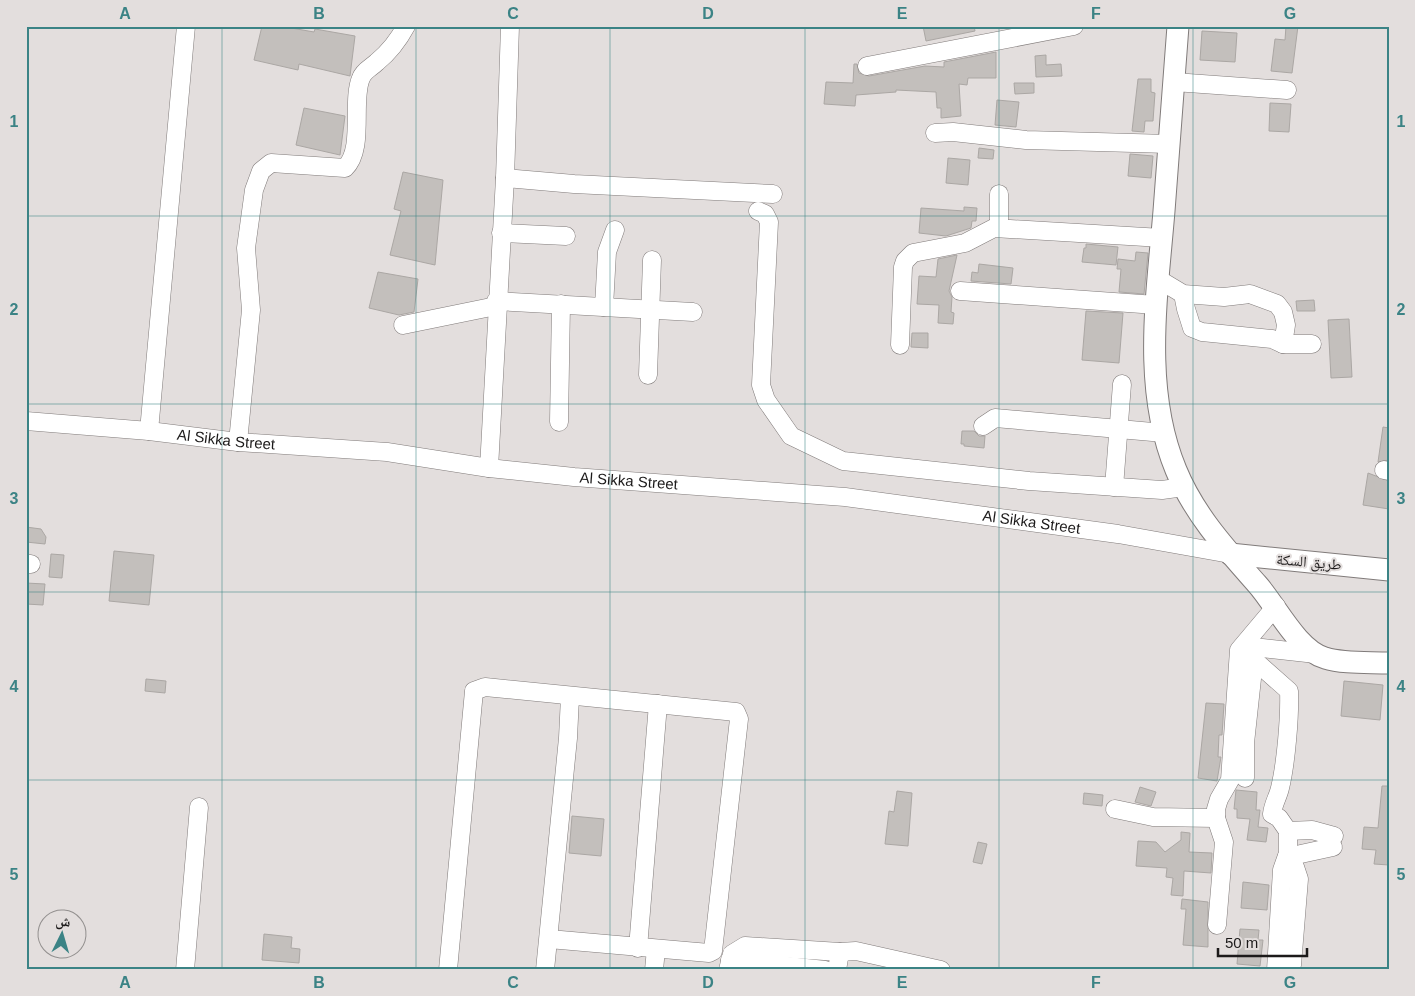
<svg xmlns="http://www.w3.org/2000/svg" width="1415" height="996" font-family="Arial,'Noto Naskh Arabic',sans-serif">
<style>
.building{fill:#c3bfbc;stroke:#aba7a4}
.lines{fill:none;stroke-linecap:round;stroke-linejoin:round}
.minor-casing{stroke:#807b7a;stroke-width:19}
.major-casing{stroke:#807b7a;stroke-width:23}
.minor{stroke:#fff;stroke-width:18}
.major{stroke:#fff;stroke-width:21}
.grid{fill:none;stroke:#3b8385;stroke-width:1;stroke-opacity:0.55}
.labels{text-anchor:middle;stroke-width:4;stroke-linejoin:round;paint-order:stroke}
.street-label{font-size:15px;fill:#1c1a1a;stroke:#e3dedd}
.neatline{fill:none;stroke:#3b8385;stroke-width:2}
.grid-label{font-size:16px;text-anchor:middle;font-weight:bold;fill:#3b8385}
</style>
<rect width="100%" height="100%" fill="#e3dedd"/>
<g class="building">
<path d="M262,26H280L314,32L315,29L355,36L350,76L299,64L298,70L254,60Z"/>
<path d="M923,26H974L975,31L926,41Z"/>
<path d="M1286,26H1298L1292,73L1271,71L1275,39L1285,40Z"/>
<path d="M1202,31L1237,33L1235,62L1200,60Z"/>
<path d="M996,52V78H968L967,85L959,84L961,116L941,118V108H937L936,92L896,90V92L856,95L855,106L824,104L826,82L853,83L854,64H857L859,73L869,76L925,66L944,67V62Z"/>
<path d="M1046,55V65L1061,64L1062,76L1036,77L1035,56Z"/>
<path d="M1138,79H1151V92L1155,93L1153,121H1145L1144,132L1132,131Z"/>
<path d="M1014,83H1034V93L1015,94Z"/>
<path d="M997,100L1019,102L1016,127L995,125Z"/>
<path d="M1270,103L1291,104L1289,132L1269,131Z"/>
<path d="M304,108L345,116L340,155L296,145Z"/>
<path d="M979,148L994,150L993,159L978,158Z"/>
<path d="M1130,154L1153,156L1151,178L1128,176Z"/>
<path d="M948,158L970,160L968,185L946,183Z"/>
<path d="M403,172L443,180L435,265L390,255L401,211L394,209Z"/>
<path d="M964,207L977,208L976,221H972L971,228L946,236L919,233L921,208L964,211Z"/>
<path d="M1086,244L1118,247L1116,265L1082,262L1084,248H1086Z"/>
<path d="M1136,252L1148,253L1144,294L1119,292L1121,269H1117L1118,259L1135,261Z"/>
<path d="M957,255L949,291L952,297L951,312L954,313L953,324L938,323L939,305L917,304L919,276L936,277L938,259Z"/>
<path d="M979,264L1013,268L1011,284L971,281L972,272L978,273Z"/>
<path d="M378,272L418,279L414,312L399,315L369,308Z"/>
<path d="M1314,300L1315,311H1297L1296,301Z"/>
<path d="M1086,311L1123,313L1119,363L1082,360Z"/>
<path d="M1349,319L1352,377L1331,378L1328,320Z"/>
<path d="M912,333H928V348L911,347Z"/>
<path d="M1383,427L1389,428V460L1378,462Z"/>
<path d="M962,431H974L979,436H985L984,448L964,446V444H961Z"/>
<path d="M1368,473L1389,481V509L1363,505Z"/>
<path d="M26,527L41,529L46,537L45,544L26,542Z"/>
<path d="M114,551L154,555L149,605L109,601Z"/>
<path d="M51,554L64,555L62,578L49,577Z"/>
<path d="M26,583L45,584L43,605L26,604Z"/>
<path d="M146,679L166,681L165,693L145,691Z"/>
<path d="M1344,681L1383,685L1380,720L1341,716Z"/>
<path d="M1206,703L1224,704L1222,735H1219L1218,757H1221L1217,781L1198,778Z"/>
<path d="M1382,786H1389V865L1374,864L1376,850L1362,849L1364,827L1378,828Z"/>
<path d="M1140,787L1156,792L1151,806L1135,802Z"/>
<path d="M1236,790L1257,792L1256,810H1260L1258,827L1268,828L1266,842L1247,840L1250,819L1237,818V809H1234Z"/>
<path d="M897,791L912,793L908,846L885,844L889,811L894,812Z"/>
<path d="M1084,793L1103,795L1102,806L1083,804Z"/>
<path d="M572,816L604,819L601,856L569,853Z"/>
<path d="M1181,832L1190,833L1189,852L1212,853L1211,873L1184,871L1183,896L1171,895L1173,878L1166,877L1167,868L1136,866L1138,841L1156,842L1165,852L1181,840Z"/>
<path d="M978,842L987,844L982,864L973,862Z"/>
<path d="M1243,882L1269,885L1267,910L1241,908Z"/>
<path d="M1182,899L1208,902V947L1183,945L1186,909H1181Z"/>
<path d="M1240,929L1259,930L1258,940H1263L1260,966L1237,964Z"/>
<path d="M264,934L292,937L291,948L300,949L299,963L262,960Z"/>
</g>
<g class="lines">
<defs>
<g id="minor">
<path d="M867,66L1074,26"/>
<path d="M1174,82L1287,90"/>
<path d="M935,133L953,132L1026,140L1169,144"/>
<path d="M505,178L574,184L773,194"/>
<path d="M758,211L765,214L769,222L761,385L766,400L791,436L843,461L1029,481L1162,490L1184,487"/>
<path d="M999,227V194"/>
<path d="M501,233L566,236"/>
<path d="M1158,279L1183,294L1224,297L1250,294L1277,304L1283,312L1286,325L1283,344"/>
<path d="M960,291L1156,305"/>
<path d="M1183,294L1186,309L1192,328L1202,332L1272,339L1283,344H1312"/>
<path d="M496,301L693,312"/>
<path d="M604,307L607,252L615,230"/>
<path d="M403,325L496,306"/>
<path d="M900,345L903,267L905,261L913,253L965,243L994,228L1162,238"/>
<path d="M648,375L652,260"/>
<path id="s1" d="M26,421L149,431L238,442L387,452L489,468L574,477L845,497L1118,534L1230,554"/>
<path d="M559,422L561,304"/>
<path d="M983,426L995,418L1164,433"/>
<path d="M149,431L186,26"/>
<path d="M238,442L251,310L246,248L254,190L261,171L271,163L345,168C365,149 351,101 361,78C364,70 371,68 377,62C388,53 399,39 406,26"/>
<path d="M489,468L505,178L510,26"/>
<path d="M1384,470L1389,471"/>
<path d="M1114,487L1122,384"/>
<path d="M26,564H31"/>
<path d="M1244,646L1254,660L1289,691C1290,716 1286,763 1280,788C1278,797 1273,804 1272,814L1279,818L1288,831V853L1282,870L1276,970"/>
<path d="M1244,646L1316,654"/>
<path d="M1245,778V743L1254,660"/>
<path d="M1115,809L1153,817L1216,818"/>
<path d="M1288,831L1312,830L1334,836"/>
<path d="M1287,857L1333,847"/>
<path d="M1217,925L1224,842L1216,818V809L1219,799L1230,780L1239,650L1276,606"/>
<path d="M638,948L658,704"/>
<path d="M730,960L825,970"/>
<path d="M185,970L199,807"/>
<path d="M448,970L474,691L485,687L736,712L739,719L713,951L709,953L549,939"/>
<path d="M545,970L568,738L570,697"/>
<path d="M654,970L656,949"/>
<path d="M728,970L732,954L745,946L840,952L856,951L941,970"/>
<path d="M837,970L840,952"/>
<path d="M1287,970L1292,965L1299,879L1295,867L1287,857"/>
</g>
<g id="major">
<path d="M1178,26C1173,88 1169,150 1164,211C1157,297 1142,388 1176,470C1194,514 1225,548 1257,584C1276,605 1297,650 1325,658C1344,664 1369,662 1389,663"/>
<path d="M1230,554L1389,570"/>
</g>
</defs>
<use href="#minor" class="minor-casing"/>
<use href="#major" class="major-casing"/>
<use href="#minor" class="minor"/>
<use href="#major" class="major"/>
</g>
<path class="grid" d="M222,26V970M416,26V970M610,26V970M805,26V970M999,26V970M1193,26V970M26,216H1389M26,404H1389M26,592H1389M26,780H1389"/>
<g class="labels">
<g class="street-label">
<text dy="5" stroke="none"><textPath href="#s1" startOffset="201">Al Sikka Street</textPath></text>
<text dy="5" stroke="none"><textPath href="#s1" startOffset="606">Al Sikka Street</textPath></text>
<text dy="5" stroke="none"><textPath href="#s1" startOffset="1011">Al Sikka Street</textPath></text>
<text transform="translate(1309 562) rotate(5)" y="5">طريق السكة</text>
</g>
</g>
<rect width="1415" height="996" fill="none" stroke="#e3dedd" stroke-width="55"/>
<g transform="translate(62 934) rotate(5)"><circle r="24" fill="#e3dedd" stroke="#93908f"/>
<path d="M0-4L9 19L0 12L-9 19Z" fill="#3b8385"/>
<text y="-8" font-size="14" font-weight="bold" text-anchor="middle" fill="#1c1a1a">ش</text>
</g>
<path d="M1218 948v8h89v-8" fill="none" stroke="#1c1a1a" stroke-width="2.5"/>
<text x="1225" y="948" font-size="15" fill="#1c1a1a" stroke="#e3dedd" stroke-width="4" paint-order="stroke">50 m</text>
<rect x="28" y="28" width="1360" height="940" class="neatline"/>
<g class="grid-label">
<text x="125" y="19">A</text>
<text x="319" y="19">B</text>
<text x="513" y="19">C</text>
<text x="708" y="19">D</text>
<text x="902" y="19">E</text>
<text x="1096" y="19">F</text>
<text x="1290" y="19">G</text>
<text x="14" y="127">1</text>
<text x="1401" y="127">1</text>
<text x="14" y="315">2</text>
<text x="1401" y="315">2</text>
<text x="14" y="504">3</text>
<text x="1401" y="504">3</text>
<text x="14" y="692">4</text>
<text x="1401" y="692">4</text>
<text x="14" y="880">5</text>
<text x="1401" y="880">5</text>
<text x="125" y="988">A</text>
<text x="319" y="988">B</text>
<text x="513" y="988">C</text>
<text x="708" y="988">D</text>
<text x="902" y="988">E</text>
<text x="1096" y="988">F</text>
<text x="1290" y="988">G</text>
</g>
</svg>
